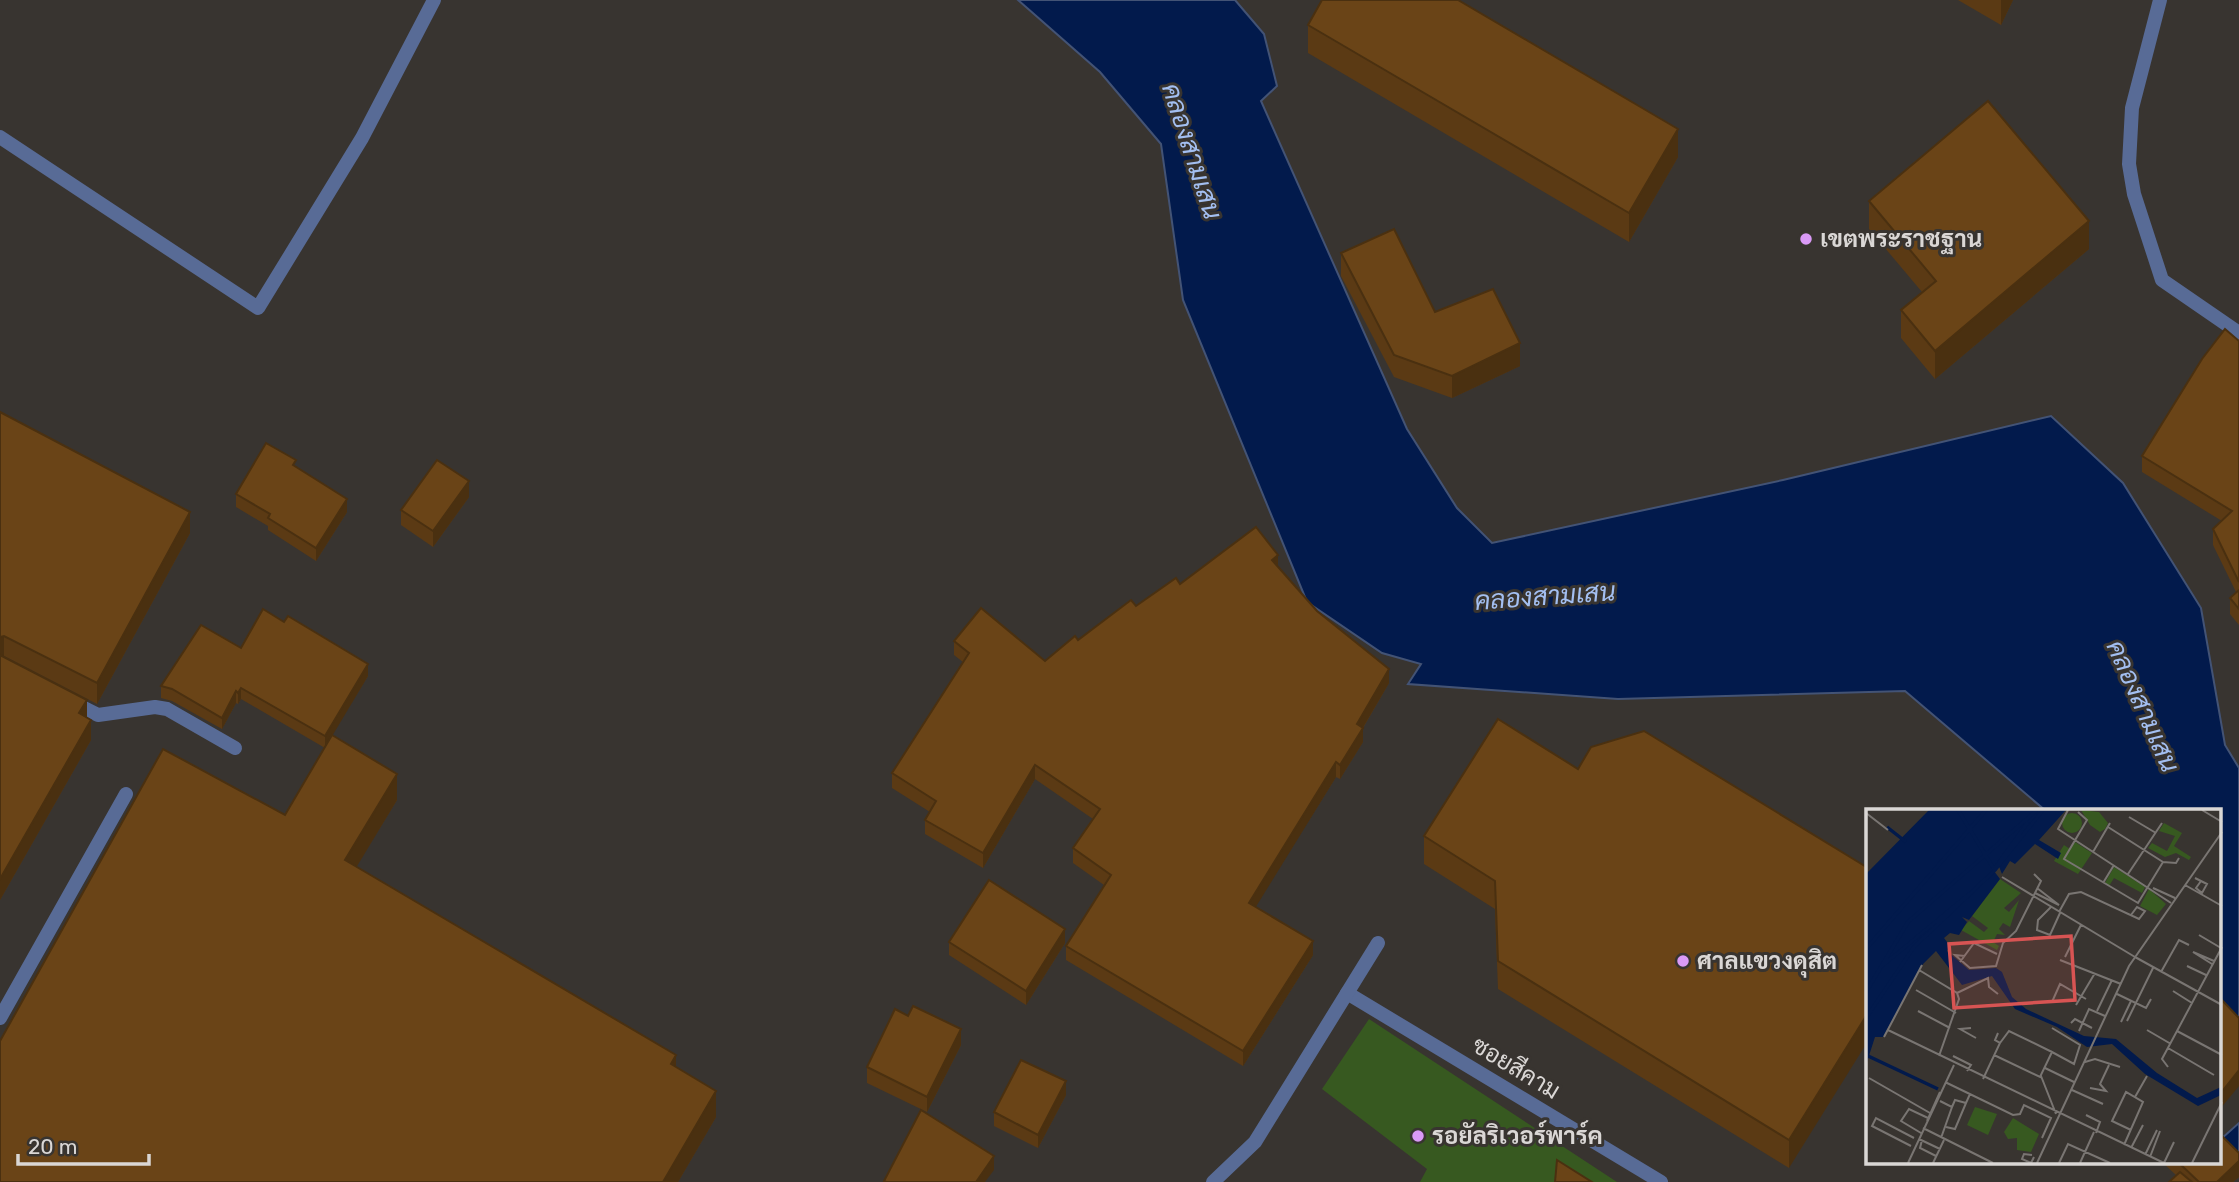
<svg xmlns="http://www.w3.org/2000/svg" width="2239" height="1182" font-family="Rubik,Sarabun,sans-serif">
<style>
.green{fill:#375920}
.water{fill:#021a4c;stroke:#435375;stroke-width:2}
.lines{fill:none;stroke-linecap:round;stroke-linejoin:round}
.street{stroke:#586b96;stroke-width:14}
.wall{fill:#5b3a14}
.shaded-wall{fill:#4a3010}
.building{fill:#6a4417;stroke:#4a3010;stroke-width:2}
.poi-dot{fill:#da9af6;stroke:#383430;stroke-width:2.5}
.labels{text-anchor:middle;stroke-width:6;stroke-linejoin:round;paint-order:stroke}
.poi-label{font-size:24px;font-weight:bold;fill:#dad7d5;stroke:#383430;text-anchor:start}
.street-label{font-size:24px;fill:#dad7d5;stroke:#383430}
.water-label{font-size:26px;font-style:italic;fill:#a3bff1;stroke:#383430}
.inset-river{fill:none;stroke:#021a4c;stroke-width:3.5}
.inset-road{fill:none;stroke:#797572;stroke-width:2}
.view{fill:#d75453;fill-opacity:0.15;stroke:#d75453;stroke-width:3.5}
.inset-edge{fill:none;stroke:#dad7d5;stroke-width:3.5}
</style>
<rect width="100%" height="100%" fill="#383430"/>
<path class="green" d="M1369,1019L1617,1182H1420L1427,1169L1322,1089Z"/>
<g class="water">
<path d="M1018,0H1235L1264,34L1277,86L1261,101L1407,429L1457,508L1492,543L1783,480L2051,416L2123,483L2201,608L2225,745L2239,768V1020L2220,1004V811H2046L1905,691L1618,699L1408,684L1421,664L1382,653L1307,602L1183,300L1161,144L1100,72Z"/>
<path d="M2239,1123V1155L2221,1139Z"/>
</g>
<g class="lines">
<g class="street">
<path d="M2160,0L2132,108L2129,164L2134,194L2162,280L2239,333"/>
<path d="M0,137L258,308L362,138L434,0"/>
<path d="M70,701L98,715L155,707L167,709L235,748"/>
<path d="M1347,993L1661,1182"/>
<path d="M0,1018L126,794"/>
<path d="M1213,1182L1255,1142L1378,943"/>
</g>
</g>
<g class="wall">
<path d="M1958,0H2013L2001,25Z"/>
<path d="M1308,25L1678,157L1629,242L1308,53Z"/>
<path d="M1869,201L2089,249L1935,379L1901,338V310L1922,292L1869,229Z"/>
<path d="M1341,253L1435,312L1520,366L1452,398L1394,377L1341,276Z"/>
<path d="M2239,341V625L2230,614V598L2236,592L2213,545V529L2222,521L2142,472V456Z"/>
<path d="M0,412L190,533L97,704L4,656L3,657L87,718L91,740L0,900Z"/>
<path d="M296,467L347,512L316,561L268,530V526L236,507V494Z"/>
<path d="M469,497L433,547L401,525V510Z"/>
<path d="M1278,567L1317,611L1389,683L1363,728V742L1340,779L1336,777L1255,907L1313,955L1243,1066L1066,960V946L1104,885L1073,863V848L1093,819L1035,779L983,868L925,834V820L930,812L892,788V773L963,662L954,655V641L1045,661L1078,640L1136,606L1180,584Z"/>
<path d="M241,648L368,676L332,735L397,800L356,867L676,1068L716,1117L678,1182H0L285,815L325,748L241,699L238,704L236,703L222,729L172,701L161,698V686Z"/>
<path d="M1578,769L1868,868L1789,1168L1498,989L1495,909L1424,864V836Z"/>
<path d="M949,942L1065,943L1026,1005L949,955Z"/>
<path d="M961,1045L927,1112L867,1083V1067Z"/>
<path d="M1066,1095L1038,1148L994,1126V1112Z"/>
<path d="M2239,1153V1177L2233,1182H2169L2176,1175L2163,1163H2220Z"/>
</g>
<g class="shaded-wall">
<path d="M2001,0H2013L2001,25Z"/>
<path d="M1678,129V157L1629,242V213Z"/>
<path d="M2089,221V249L1935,379V351Z"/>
<path d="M1520,343V366L1452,398V376Z"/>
<path d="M469,481V497L433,547V531Z"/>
<path d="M347,499V512L316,561V548Z"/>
<path d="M190,512V533L97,704V683Z"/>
<path d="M1278,555V570L1272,560Z"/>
<path d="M4,636V656L0,658V637Z"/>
<path d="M368,664V676L325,748V736Z"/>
<path d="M1389,669V683L1358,736L1363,728V742L1340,779V765L1357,724Z"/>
<path d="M241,688V699L238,704V693Z"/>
<path d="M236,691V703L222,729V718Z"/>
<path d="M87,700V720L79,713Z"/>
<path d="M91,720V740L0,900V879Z"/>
<path d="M1336,762V777L1249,918V903Z"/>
<path d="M1035,765V779L983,868V853Z"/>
<path d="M397,774V800L345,886V860Z"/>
<path d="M1065,929V943L1026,1005V991Z"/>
<path d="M1313,941V955L1243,1066V1051Z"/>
<path d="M1868,1013V1041L1789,1168V1140Z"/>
<path d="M961,1029V1045L927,1112V1097Z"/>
<path d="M676,1055V1081L671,1064Z"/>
<path d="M2239,1070V1086L2220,1109V1094Z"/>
<path d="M1066,1081V1095L1038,1148V1135Z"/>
<path d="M716,1091V1117L678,1182H663Z"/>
<path d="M994,1156V1170L985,1182H976Z"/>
<path d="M2239,1161V1177L2233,1182H2217Z"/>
</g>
<g class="building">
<path d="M1322,0H1458L1678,129L1629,213L1308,25Z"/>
<path d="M1988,101L2089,221L1935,351L1901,310L1936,281L1869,201Z"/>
<path d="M1394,229L1435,312L1493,289L1520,343L1452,376L1394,355L1341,253Z"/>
<path d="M2225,329L2239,341V582L2213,529L2232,511L2142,456L2202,359Z"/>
<path d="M0,412L190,512L97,683L4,636L0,637Z"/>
<path d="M266,443L296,460L293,465L347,499L316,548L268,518L270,514L236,494Z"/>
<path d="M437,460L469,481L433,531L401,510Z"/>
<path d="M1256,527L1278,555L1272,560L1317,611L1389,669L1357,724L1363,728L1340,765L1336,762L1249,903L1313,941L1243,1051L1066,946L1111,875L1073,848L1100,809L1035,765L983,853L925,820L936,801L892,773L969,653L954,641L981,608L1045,661L1075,636L1078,640L1131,600L1136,606L1176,578L1180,584Z"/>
<path d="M2239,590V609L2230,598Z"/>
<path d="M263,609L284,622L288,616L368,664L325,736L241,688L238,693L236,691L222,718L172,689L161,686L201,625L241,648Z"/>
<path d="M0,655L87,700L79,713L91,720L0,879Z"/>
<path d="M1498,719L1578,769L1591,747L1644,731L1868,868V1013L1789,1140L1498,961L1495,881L1424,836Z"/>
<path d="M332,735L397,774L345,860L676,1055L671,1064L716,1091L663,1182H0V1041L163,749L285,815Z"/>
<path d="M989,880L1065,929L1026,991L949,942Z"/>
<path d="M2220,998L2239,1018V1070L2220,1094Z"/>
<path d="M913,1006L961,1029L927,1097L867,1067L895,1009L908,1016Z"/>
<path d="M1021,1060L1066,1081L1038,1135L994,1112Z"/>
<path d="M921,1110L994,1156L976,1182H886L884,1181Z"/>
<path d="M2220,1134L2239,1153V1161L2217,1182H2199L2179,1163H2220Z"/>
<path d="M1557,1160L1592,1182H1555Z"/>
<path d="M2180,1172L2192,1182H2169Z"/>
</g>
<g class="poi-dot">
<circle cx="1806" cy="239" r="7"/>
<circle cx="1683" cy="961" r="7"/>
<circle cx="1418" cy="1136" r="7"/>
</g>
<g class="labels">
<g class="poi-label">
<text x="1820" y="247">เขตพระราชฐาน</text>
<text x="1697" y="969">ศาลแขวงดุสิต</text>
<text x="1432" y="1144">รอยัลริเวอร์พาร์ค</text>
</g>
<g class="street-label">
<text transform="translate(1516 1068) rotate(31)" y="8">ซอยสีคาม</text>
</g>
<g class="water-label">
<text transform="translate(1192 151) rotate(72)" y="9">คลองสามเสน</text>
<text transform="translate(1545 596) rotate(-4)" y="9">คลองสามเสน</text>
<text transform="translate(2143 706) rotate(66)" y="9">คลองสามเสน</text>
</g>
</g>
<g transform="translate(1866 809)">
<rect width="355" height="355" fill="#383430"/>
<path d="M215,1L233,3L242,14L239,20L234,23L224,16ZM196 14a10 10 0 1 1 20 0a10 10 0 1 1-20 0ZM298,14L316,24L308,37L325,48L323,51L310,44L299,48L282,39L286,34L301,42L309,27L293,22ZM209,33L226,44L212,65L188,52L198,36L204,40ZM248,58L279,78L276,84L248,69L243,77L239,74ZM134,70L155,84L138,99L143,103L153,91L144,118L137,114L133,120L139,126L131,125L127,133L133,137L131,141L95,121L103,112L118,123L122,119L106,107ZM283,80L300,95L291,106L274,97ZM109,298L131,305L122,326L101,316ZM147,309L173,325L165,343L151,341V329L142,330L138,323Z" fill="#375920"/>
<path d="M63,1H200L173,31L195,44L192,50L169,35L149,55L144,52L136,65L132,55L128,62L134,70L103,111L96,108L101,113L93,126L84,124L78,129L84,137L81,142L103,161L130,159L136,163L146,188L160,200L218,227L250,230L291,264L331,289L355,278V286L332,297L279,265L246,235L221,238L191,218L149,200L126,167L96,176L70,142L57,155L17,228H9L0,256V65Z" fill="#021a4c"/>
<path class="inset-river" d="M92,1L128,60M21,18L40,33M129,59L162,13M0,140L120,1M16,157L103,85M0,183L42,113L171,1M0,209L48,138L129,61L177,1M0,246L72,280"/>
<path class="inset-road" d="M202,1L192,20L305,94M336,1L356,13M212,3L221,11L198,50L272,94L297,53L310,54L313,49M0,4L22,21M263,8L290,24M242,18L297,53M227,43L244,14M262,65L296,14M136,68L269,148M329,69L341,75L336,84L330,79L335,72M237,74L248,56M319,76L356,97M287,79L309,89M169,84L193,96L171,79M185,98L172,111L171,121L184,126L194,104M193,103L203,85L215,83L273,110L279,102L271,98L265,106M333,126L355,139M99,147L89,146L104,159L130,157L137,134L150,122L175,72L168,65M199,148L215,116M269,148L356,196M194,151L255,175M94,153L108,134L131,145M346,155L327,143L348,152M321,157L340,166M53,161L91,184L93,190L73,247M295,163L313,131L323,136M50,181L90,204M307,182L326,194M91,184L122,169L123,178L132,185M251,185L280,199L285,190M186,193L194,175L220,190M210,196L229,164M52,202L84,219M231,202L246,171M261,212L287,159M255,213L265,192M205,214L209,210L226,219M105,219L94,220L110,229M22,221L298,354M281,221L305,235M213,222L223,200L239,207M311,222L356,246M18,228L56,156M134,234L143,222L186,243M302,239L348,266M128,246L174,268L186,243L208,255L214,236L186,219M87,247L105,256L101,262M219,253L229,250L254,258M302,258L296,250L356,138M179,259L208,273M175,267L190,305M3,269L64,304M117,270L134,234L129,231L132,224M79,273L147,306L154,305L158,296L185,309L176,329M224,279L240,282L234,275L243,256M206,281L237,295M269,288L281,267M74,292L86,298L75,329M86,298L89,291L100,294L104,285M220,306L234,313L230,324M61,312L74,283M80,318L89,320L100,294M57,319L127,354M55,324L35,312L43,300L62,309M53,330L74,340M56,331L54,339L70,347M258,336L277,293L260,283L246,312L265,321M45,337L6,317L10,309L48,329M265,339L277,316M166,346L158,345L156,350L165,354L168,348M279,346L291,321M284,348L294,322M42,354L88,256M67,354L78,331M171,354L263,157L356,23M193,354L202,335L244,354M214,354L228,323M298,354L308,333M326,354L356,293"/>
<path class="view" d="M205,127L209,191L88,199L83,135Z"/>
<rect width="355" height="355" class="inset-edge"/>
</g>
<path d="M18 1154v10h131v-10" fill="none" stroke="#dad7d5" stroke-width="3.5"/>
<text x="28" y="1154" font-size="21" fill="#dad7d5" stroke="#383430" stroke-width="5" paint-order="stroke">20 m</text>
</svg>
